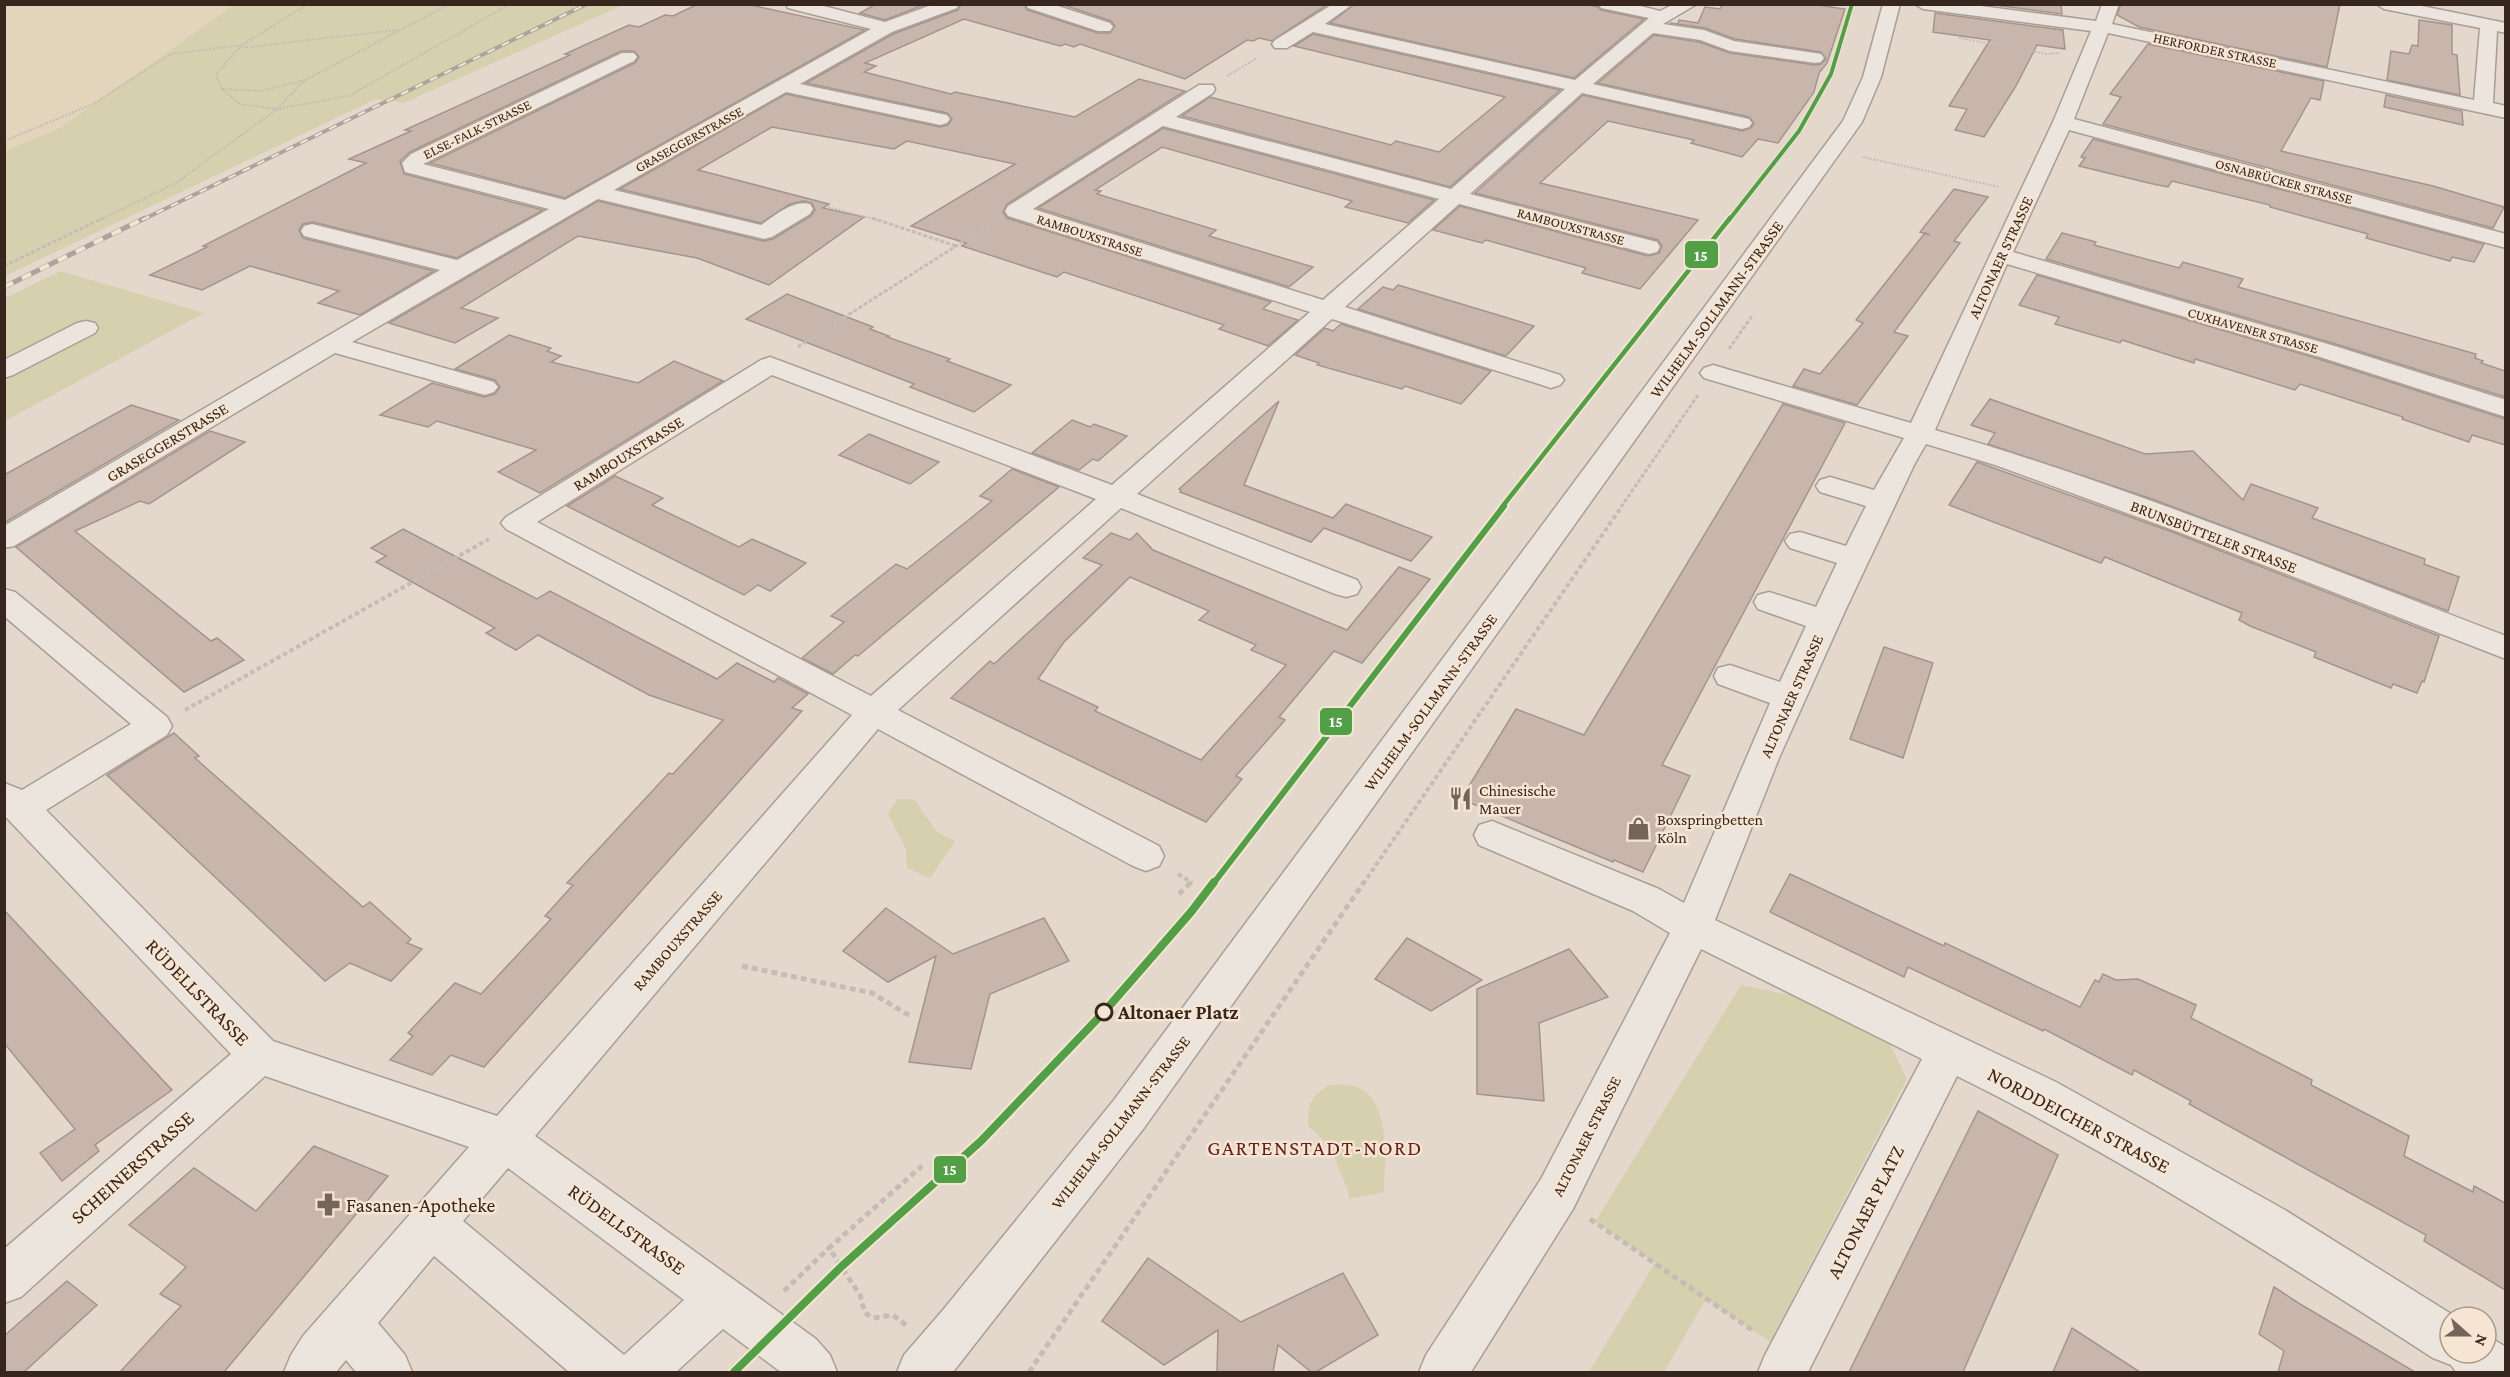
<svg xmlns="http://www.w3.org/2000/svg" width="2510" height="1377" font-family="'Crimson Pro',serif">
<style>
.farmland{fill:#e3d5bc}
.green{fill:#d7d0ae}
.building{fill:#c8b6ad;stroke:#a4948b;stroke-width:1.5;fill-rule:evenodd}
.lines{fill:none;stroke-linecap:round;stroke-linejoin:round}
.minor-casing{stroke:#a99e95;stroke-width:3}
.path-far3{stroke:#c5bcb4;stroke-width:2;stroke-dasharray:2 1.5;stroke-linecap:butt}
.path-far2{stroke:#c5bcb4;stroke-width:3;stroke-dasharray:4 2;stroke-linecap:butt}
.path-far1{stroke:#c5bcb4;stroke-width:4;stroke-dasharray:4.5 3;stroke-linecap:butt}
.path{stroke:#c5bcb4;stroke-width:5;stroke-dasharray:6 4;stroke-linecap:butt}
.minor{fill:#ece5de;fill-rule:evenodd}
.rail-far1-casing{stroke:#aba49d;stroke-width:4}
.rail-casing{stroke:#aba49d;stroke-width:5}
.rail-far1{stroke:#f5e5d2;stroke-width:2;stroke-dasharray:8;stroke-linecap:butt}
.rail{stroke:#f5e5d2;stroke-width:4;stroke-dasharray:10;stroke-linecap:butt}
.tram-1-far3-casing{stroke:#f5e5d2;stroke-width:6}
.tram-1-far2-casing{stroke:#f5e5d2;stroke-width:8}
.tram-1-far1-casing{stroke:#f5e5d2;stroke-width:10}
.tram-1-casing{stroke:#f5e5d2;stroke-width:12}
.tram-1-far3{stroke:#51a046;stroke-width:4}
.tram-1-far2{stroke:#51a046;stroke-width:4.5}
.tram-1-far1{stroke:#51a046;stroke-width:6}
.tram-1{stroke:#51a046;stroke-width:8}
.stop-dot{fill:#f5e5d2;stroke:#37261d;stroke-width:3}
.labels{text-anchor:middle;stroke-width:5;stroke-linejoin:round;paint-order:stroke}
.far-street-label{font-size:14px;fill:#37261d;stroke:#f5e5d2}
.street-label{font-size:16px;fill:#37261d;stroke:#f5e5d2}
.poi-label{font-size:16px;fill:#37261d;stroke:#f5e5d2;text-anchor:start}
.near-street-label{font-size:20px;fill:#37261d;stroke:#f5e5d2}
.near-stop-label{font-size:20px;font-weight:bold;fill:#37261d;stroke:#f5e5d2;text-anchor:start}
.near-poi-label{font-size:20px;fill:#37261d;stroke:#f5e5d2;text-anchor:start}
.near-neighbourhood-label{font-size:21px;letter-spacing:1.5px;fill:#64201d;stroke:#f5e5d2}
.line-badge{stroke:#f5e5d2;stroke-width:2}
.badge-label{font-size:16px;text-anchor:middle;font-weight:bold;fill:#fff}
</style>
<rect width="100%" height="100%" fill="#e4d8cc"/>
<path class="farmland" d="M5,5H234L60,128L5,151Z"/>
<g class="green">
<path d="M234,5V4L623,5L404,103L376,99L5,276V151L60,128Z"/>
<path d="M61,271L204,313L5,421V298Z"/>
<path d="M897,799H914L937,832L955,841L930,878L907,868L906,849L888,814Z"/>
<path d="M1741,985L1800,997L1890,1044L1907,1079L1770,1342L1706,1299L1664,1372H1589L1655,1263L1595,1222Z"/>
<path d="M1329,1085C1335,1085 1342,1084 1348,1085C1393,1091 1385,1160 1384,1192L1349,1199L1348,1191L1330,1146L1308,1126C1309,1103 1309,1098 1329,1085Z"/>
</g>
<g class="building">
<path d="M698,4H746L865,30L565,198L430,163L635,63L639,57L634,51H621L410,152L400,161L404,174L543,210L457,258L313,222L303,224L299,230L303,238L434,271L360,315L318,303L339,291L250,266L202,290L150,275L207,247L203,246L366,163L349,159L411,131L405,130L570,55L565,54L629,25L639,27L665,15L673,16Z"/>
<path d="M876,4H926L885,20L860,13Z"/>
<path d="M961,4H1024L1027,10L1098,33H1110L1115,26L1111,21L1061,4H1328L1272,41L1259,38L1253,41L1247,40L1185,79L1080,44L1074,47L1065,44L1060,46L964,19L865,63L876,66L864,72L951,94L955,92L1075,117L1139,79L1185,91L1007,204L1003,212L1007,218L1271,302L1263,309L1298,320L1268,346L1219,329L1224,325L1064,272L1057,277L962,246L966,243L911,226L1015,164L907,141L894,149L772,127L698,170L829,204L823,208L864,217L769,285L697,258L578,236L461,308L498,318L455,343L389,323L598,201L763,241L773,239L811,216L815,210L812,203L803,201L790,204L761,223L620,189L786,94L940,127L948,125L952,119L947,113L806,83L893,34L958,10Z"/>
<path d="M1355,4H1585L1598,7L1601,10L1644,19L1574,78L1330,23Z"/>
<path d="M1722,4H1811L1845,9L1827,63L1819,73L1814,92L1778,143L1758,139L1742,157L1691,143L1694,140L1608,121L1540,183L1698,220L1640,289L1582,273L1586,268L1486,240L1482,243L1433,230L1460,206L1648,256L1659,253L1662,246L1658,240L1475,193L1583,95L1742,131L1751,128L1754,123L1749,117L1598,83L1654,35L1699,42L1730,53L1815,65L1821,64L1826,59L1821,52L1735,39L1705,28L1670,23L1678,24L1679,20L1698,23L1705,7L1720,9Z"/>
<path d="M1987,4H2061L2062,14Z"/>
<path d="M2121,4H2340L2327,67L2139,27L2117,15Z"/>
<path d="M1935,13L2063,30L2065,49L2037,45L2016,86L1984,137L1955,130L1967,109L1949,106L1990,40L1933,32Z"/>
<path d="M2419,20L2452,25V54L2457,55L2460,95L2387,80L2391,51L2409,54L2412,45L2418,46Z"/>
<path d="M1313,34L1560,90L1450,187L1182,116L1210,97L1391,145L1396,141L1439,152L1505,97L1294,46Z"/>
<path d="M2148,44L2324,81L2320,100L2311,98L2281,151L2433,186L2504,207L2493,228L2103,124L2121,97L2110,94Z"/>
<path d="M2386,95L2462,111L2463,125L2384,107Z"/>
<path d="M1163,128L1434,200L1408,223L1345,207L1352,201L1162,147L1095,190L1101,191L1097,194L1216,230L1209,236L1313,267L1289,287L1038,208Z"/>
<path d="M2093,139L2484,244L2474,262L2452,257L2450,261L2366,238L2368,234L2270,207V205L2172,181L2168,187L2153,184L2079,166L2085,158L2081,157Z"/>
<path d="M1954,189L1988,197L1954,241L1960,243L1894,332L1908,336L1857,405L1793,386L1804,369L1820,374L1863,323L1856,320L1925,233L1930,235L1920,232Z"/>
<path d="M2062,233L2096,242L2094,245L2179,268L2183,262L2243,279L2238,287L2476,354L2475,358L2483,361L2481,363L2505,371V397L2339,345L2046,259Z"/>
<path d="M2037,275L2319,359L2505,419V445L2472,435L2469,442L2402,419L2403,417L2300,384L2295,390L2195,359L2194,363L2122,340L2120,343L2055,324L2059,317L2019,305Z"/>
<path d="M1398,285L1498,315L1534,326L1506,356L1358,309L1383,287L1393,290Z"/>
<path d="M787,294L873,327L870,329L889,336L887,337L950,359L947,361L1011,385L974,412L910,387L914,384L746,319Z"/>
<path d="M1341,324L1491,371L1461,404L1405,386L1402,389L1317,365L1319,363L1295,355L1325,328L1333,331Z"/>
<path d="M509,335L551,348L547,351L561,356L551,362L638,383L674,361L723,381L540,493L498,472L536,450L437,421L428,427L380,415L432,383L484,397L495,394L500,387L495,380L455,369Z"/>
<path d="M1990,399L2145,454L2193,451L2243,500L2251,484L2318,508L2312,518L2425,559L2424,564L2459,577L2448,611L2152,499L1988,444L1995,433L1971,425Z"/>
<path d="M1279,401L1244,485L1333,518L1346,504L1432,537L1411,561L1324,528L1311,542L1180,492L1181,490L1179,489Z"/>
<path d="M1783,404L1845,423L1662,765L1690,776L1643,872L1614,860L1613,862L1461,799L1516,709L1584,735Z"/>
<path d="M131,405L179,420L4,523V475Z"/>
<path d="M1072,420L1090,427L1094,424L1127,436L1098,461L1093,459L1079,470L1032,453Z"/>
<path d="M210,431L245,442L149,504L140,501L75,531L211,641L217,638L244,660L184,692L16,547Z"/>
<path d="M869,434L891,443L939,462L910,484L839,455Z"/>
<path d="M1977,462L2175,533L2439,636L2424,682L2422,681L2417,693L2393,684L2391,688L2314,657L2316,652L2250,626L2239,620L2242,613L2105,557L2101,563L1949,505Z"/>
<path d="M1012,469L1059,487L858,656L855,655L833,674L802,658L844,622L831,616L896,564L907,569L971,518L992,501L980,496Z"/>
<path d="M615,476L663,498L652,505L739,547L752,539L806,563L770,591L758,585L744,595L567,506Z"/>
<path d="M403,529L537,599L550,591L717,679L737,663L774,682L778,678L808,694L792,708L802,711L484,1067L451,1055L432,1075L390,1060L413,1036L408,1033L455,983L481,994L551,919L545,916L573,885L567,883L669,773L673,774L723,720L649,695L538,635L516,650L486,633L495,628L376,562L386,556L371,548Z"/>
<path d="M1111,533L1130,540L1137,533L1153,550L1347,630L1399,567L1430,579L1362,663L1334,651L1279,717L1285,720L1236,776L1242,779L1206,822L951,698L990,661L994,664L1102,565L1083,558ZM1130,577L1209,611L1199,620L1256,645L1251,650L1286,665L1201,760L1095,711L1098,707L1038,679L1064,642Z"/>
<path d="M1884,647L1933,663L1903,758L1850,739Z"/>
<path d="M174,733L199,756L195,758L363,907L370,902L411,939L407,943L422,949L391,981L350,963L325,981L107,775Z"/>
<path d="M1790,874L1944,946L1945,943L2080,1007L2095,980L2099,982L2103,974L2116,980L2138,979L2196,1005L2191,1018L2312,1080L2311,1085L2409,1136L2404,1156L2473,1192L2474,1186L2505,1203V1290L2424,1241L2426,1235L2189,1104L2191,1101L2134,1070L2132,1075L2044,1029L2043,1031L1908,967L1904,977L1770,912Z"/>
<path d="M886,908L953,954L1044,918L1069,961L990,994L971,1069L909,1062L936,956L888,982L843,951Z"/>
<path d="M4,910L172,1090L95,1145L99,1151L62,1181L40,1153L75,1129L4,1043Z"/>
<path d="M1407,938L1482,980L1431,1011L1375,979Z"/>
<path d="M1569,949L1608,997L1539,1023L1544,1101L1477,1094V989Z"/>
<path d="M1978,1111L2058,1155L1963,1372H1849Z"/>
<path d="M314,1146L388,1176L224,1372H120L181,1306L160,1294L186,1267L129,1225L194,1168L256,1211Z"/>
<path d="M1148,1258L1241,1322L1343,1273L1378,1335L1316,1372H1311L1278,1345L1273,1372H1217L1218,1330L1164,1365L1102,1321Z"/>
<path d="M67,1281L97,1305L24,1372H4V1336Z"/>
<path d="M2274,1287L2300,1304L2415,1372H2278L2284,1351L2259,1334Z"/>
<path d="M2072,1328L2140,1372H2053Z"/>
</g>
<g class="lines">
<defs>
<g id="minor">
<path d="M786,4H816L885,22L934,4H959L957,8L892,32L800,84L947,115L950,119L947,123L940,125L786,92L614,190L761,225C775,216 792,200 810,204L813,209L810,214L772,237L764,239L598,199L352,342L494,382L498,387L494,392L485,395L335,353L14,546L4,548V526L440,270L304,236L301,231L304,226L312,224L457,260L549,209L405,172L402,163L411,154L622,53H634L637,57L634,61L423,164L565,200L871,29L788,8Z"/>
<path d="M1026,4H1052L1110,23L1113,27L1110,31H1098L1028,8Z"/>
<path d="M1333,4H1353L1325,24L1575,80L1649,18L1601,8L1599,4H1633L1660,11L1674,4H1697L1663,24L1704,30L1734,41L1815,53L1821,54L1824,58L1821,62L1815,63L1730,51L1700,40L1653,33L1593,84L1749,119L1752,123L1749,127L1742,129L1582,93L1470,194L1657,242L1660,247L1657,252L1649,254L1459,204L1345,307L1560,375L1564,380L1560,385L1551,388L1542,385L1332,319L1137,494L1357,580L1361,587L1357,594L1346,597L1335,594L1121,508L898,710L1159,846L1164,856L1159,866L1146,871L1133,866L878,729L535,1136L816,1339L830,1355L837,1372H781L723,1329L676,1372H569L434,1256L378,1323L405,1355L412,1372H356L346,1360L336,1372H284L291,1355L303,1336L469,1147L265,1076L21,1297L4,1303V1249L231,1054L4,815V783L22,790L131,724L4,616V589L15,592L167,717L172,726L167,735L46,810L273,1041L497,1116L852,715L506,529L501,523L506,517L761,360L770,357L1112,485L1310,312L1008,216L1005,211L1008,206L1199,85H1213L1215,89L1213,93L1176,117L1451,189L1565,89L1313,32L1287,48H1275L1272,44L1275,40ZM1163,126L1439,199L1323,300L1033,209ZM772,375L1096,499L871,696L537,522ZM508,1168L684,1300L624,1355L463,1221Z"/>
<path d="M1883,4H1900L1881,77L1862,122L1144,1128L953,1372H897L904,1355L943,1310L1114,1100L1843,121L1863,77Z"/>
<path d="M1915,4H1966L2096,21L2102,4H2119L2112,24L2474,100L2480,28L2384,9L2376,4H2412L2506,23V33L2497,31L2493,103L2506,106V118L2108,33L2074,119L2506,234V248L2069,130L2013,252L2338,347L2506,400V417L2320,357L2007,264L1935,430C2129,486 2317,564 2506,636V659L2176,531L1995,465L1926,444L1915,463L1845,611L1779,758L1715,920L2056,1082L2285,1210L2456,1317H2450V1353H2486V1335L2506,1347V1372H2456L2451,1365L2433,1358C2278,1258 2122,1158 1957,1076L1808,1372H1758L1765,1355L1922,1059L1701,949L1573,1209L1471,1372H1419L1426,1355L1541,1179L1670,933L1633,911L1479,845L1474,835L1479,825L1492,821L1659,889L1684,903L1770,703L1718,684L1714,676L1718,668L1730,665L1780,682L1806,626L1758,609L1754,602L1758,595L1769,592L1816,607L1837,563L1790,548L1785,541L1790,534L1800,532L1846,546L1866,506L1820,492L1816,486L1820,480L1830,477L1874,490L1904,438L1704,378L1700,373L1704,368L1713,365L1911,423L2053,122L2091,31L1923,9Z"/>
<path d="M86,321L95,323L98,328L95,333L13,375L4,378V360L77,323Z"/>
</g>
</defs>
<use href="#minor" class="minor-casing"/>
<g class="path-far3">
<path d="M450,4L305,80L261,91L222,89L240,104L277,109L349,96L510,4"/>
<path d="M1959,38L2047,54L2060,53"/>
<path d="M239,48L397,30"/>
<path d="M1227,76L1257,58"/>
<path d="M222,89L216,74L239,48"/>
<path d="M4,141L93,104L171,54L242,45L308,4"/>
<path d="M1863,157L1999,187"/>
<path d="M828,207L877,220"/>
<path d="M100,220L176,183L277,109L305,80"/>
</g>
<g class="path-far2">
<path d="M872,218L956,246"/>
<path d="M4,266L103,218"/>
<path d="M798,347L989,225"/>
<path d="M1729,349L1752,316"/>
<path d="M1621,507L1698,395"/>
</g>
<g class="path-far1">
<path d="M185,710L489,539"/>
<path d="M1178,874L1191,882L1189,884"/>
<path d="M1363,884L1622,506"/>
</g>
<g class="path">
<path d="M1179,894L1191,882"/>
<path d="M742,966L872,993L910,1016"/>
<path d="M1590,1219L1755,1332"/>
<path d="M784,1291L829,1248"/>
<path d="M906,1325L893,1315L873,1318L865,1313L860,1295L829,1248L922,1166"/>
<path d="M1029,1372L1364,882"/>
</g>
<use href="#minor" class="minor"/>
<defs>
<path id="rail-far1" d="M142,220L587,4"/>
<path id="rail" d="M4,287L145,218"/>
</defs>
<use href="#rail-far1" class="rail-far1-casing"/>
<use href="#rail" class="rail-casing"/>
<use href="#rail-far1" class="rail-far1"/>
<use href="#rail" class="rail"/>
<defs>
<path id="tram-1-far3" d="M1729,220L1799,131L1831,74L1852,4"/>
<path id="tram-1-far2" d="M1502,507L1730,218"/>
<path id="tram-1-far1" d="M1213,884L1504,506"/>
<path id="tram-1" d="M734,1372L842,1266L981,1141L1104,1012L1191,912L1214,882"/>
</defs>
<use href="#tram-1-far3" class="tram-1-far3-casing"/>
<use href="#tram-1-far2" class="tram-1-far2-casing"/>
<use href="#tram-1-far1" class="tram-1-far1-casing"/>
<use href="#tram-1" class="tram-1-casing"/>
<use href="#tram-1-far3" class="tram-1-far3"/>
<use href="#tram-1-far2" class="tram-1-far2"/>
<use href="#tram-1-far1" class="tram-1-far1"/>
<use href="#tram-1" class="tram-1"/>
</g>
<defs>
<symbol id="restaurant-bare" viewBox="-9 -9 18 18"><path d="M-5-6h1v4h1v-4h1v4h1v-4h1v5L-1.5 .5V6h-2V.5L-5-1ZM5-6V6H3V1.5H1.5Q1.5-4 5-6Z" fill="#74645a" stroke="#f5e5d2" stroke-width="2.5" paint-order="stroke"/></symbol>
<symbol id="shop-bare" viewBox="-9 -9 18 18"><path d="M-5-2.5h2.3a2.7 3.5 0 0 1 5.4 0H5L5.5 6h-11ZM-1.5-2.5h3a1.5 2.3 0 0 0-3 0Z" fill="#74645a" stroke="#f5e5d2" stroke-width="2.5" paint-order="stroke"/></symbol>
<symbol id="pharmacy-bare" viewBox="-9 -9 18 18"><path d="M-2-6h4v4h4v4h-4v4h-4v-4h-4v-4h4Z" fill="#74645a" stroke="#f5e5d2" stroke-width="2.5" paint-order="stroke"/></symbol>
</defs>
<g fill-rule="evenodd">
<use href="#restaurant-bare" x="1444" y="782" width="33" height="33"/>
<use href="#shop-bare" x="1622" y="812" width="33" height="33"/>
<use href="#pharmacy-bare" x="312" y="1188" width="33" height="33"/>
</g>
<circle class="stop-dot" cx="1104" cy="1012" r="8"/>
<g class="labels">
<g class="far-street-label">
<text transform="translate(2215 50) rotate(12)" y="5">HERFORDER STRASSE</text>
<text transform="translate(477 129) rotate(-26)" y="5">ELSE-FALK-STRASSE</text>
<text transform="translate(689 139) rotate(-29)" y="5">GRASEGGERSTRASSE</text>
<text transform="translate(2284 181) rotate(15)" y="5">OSNABRÜCKER STRASSE</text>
<text transform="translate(1571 226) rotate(15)" y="5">RAMBOUXSTRASSE</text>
<text transform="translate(1090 235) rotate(18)" y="5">RAMBOUXSTRASSE</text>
<text transform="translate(2253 330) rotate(16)" y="5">CUXHAVENER STRASSE</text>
</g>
<g class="street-label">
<text transform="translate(2000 257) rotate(-65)" y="6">ALTONAER STRASSE</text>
<text transform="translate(1716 309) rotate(-54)" y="6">WILHELM-SOLLMANN-STRASSE</text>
<text transform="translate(167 442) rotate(-31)" y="6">GRASEGGERSTRASSE</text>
<text transform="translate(628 453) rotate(-32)" y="6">RAMBOUXSTRASSE</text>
<text transform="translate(2214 536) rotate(21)" y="6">BRUNSBÜTTELER STRASSE</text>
<text transform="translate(1791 696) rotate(-66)" y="6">ALTONAER STRASSE</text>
<text transform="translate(1430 702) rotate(-54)" y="6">WILHELM-SOLLMANN-STRASSE</text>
<text transform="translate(677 940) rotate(-49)" y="6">RAMBOUXSTRASSE</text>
<text transform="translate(1120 1122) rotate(-52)" y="6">WILHELM-SOLLMANN-STRASSE</text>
<text transform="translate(1586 1136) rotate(-63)" y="6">ALTONAER STRASSE</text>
</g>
<g class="poi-label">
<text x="1479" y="796">Chinesische<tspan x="1479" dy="18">Mauer</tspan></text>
<text x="1657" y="825">Boxspringbetten<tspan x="1657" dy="18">Köln</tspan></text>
</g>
<g class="near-street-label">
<text transform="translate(198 992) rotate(46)" y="7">RÜDELLSTRASSE</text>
<text transform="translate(2079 1120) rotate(28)" y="7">NORDDEICHER STRASSE</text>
<text transform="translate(132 1167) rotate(-42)" y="7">SCHEINERSTRASSE</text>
<text transform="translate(1865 1212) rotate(-63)" y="7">ALTONAER PLATZ</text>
<text transform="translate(627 1229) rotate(36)" y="7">RÜDELLSTRASSE</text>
</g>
<g class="near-stop-label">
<text x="1118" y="1019">Altonaer Platz</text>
</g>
<g class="near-poi-label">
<text x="346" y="1212">Fasanen-Apotheke</text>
</g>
<g class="near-neighbourhood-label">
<text x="1315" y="1155">GARTENSTADT-NORD</text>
</g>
</g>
<g class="line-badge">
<rect x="1684" y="240" width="35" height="29" rx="6" fill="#51a046"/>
<rect x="1319" y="707" width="34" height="29" rx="6" fill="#51a046"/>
<rect x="933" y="1155" width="34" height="29" rx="6" fill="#51a046"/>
</g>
<g class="badge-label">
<text x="1701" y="261">15</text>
<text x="1336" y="727">15</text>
<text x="950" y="1175">15</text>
</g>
<rect width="2510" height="1377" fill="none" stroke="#37261d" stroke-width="12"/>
<g transform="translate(2468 1335) rotate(111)"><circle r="28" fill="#f5e5d2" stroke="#a9998a" stroke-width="1.5"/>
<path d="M0-4.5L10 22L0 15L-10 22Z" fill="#74645a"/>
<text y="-9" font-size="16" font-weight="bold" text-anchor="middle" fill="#37261d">N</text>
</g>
</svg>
